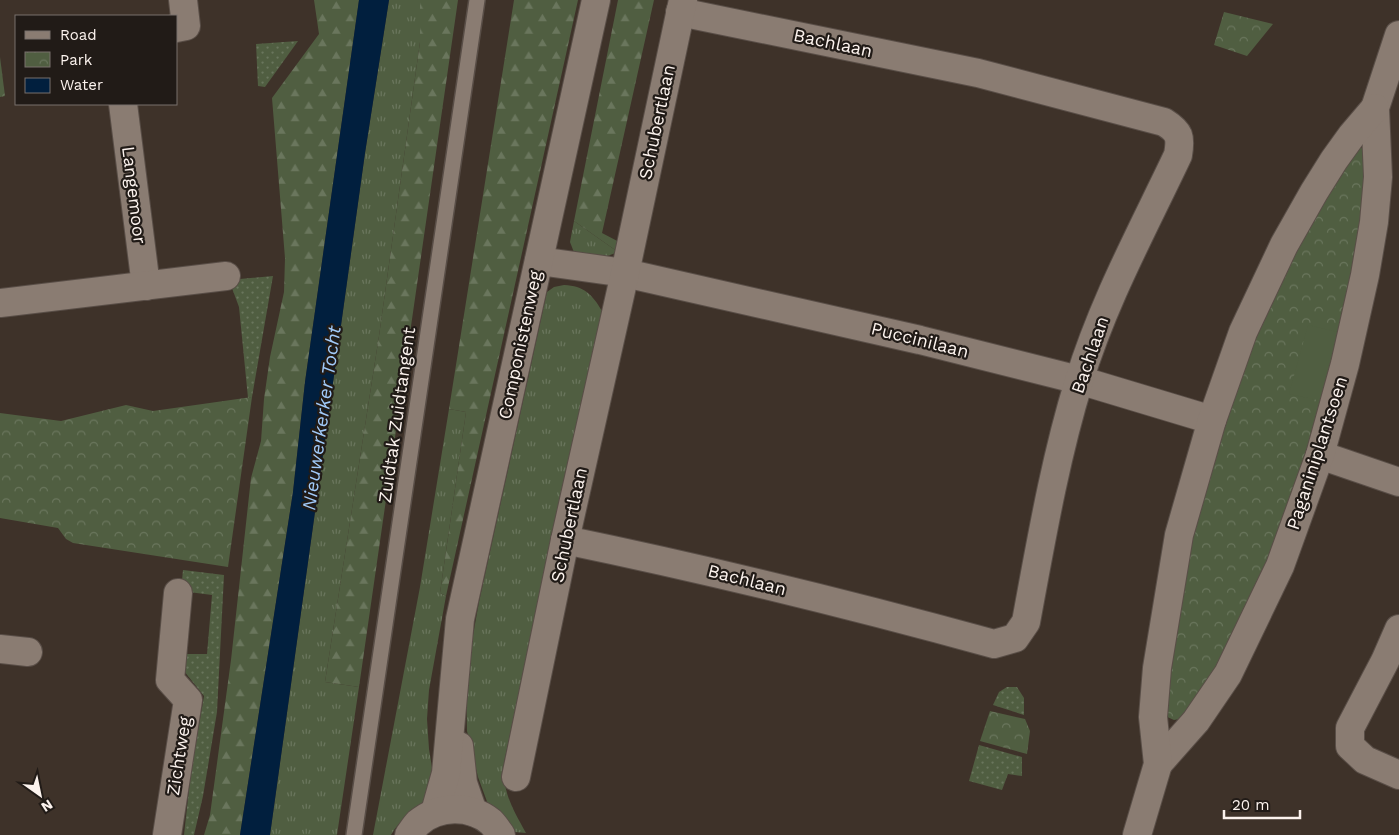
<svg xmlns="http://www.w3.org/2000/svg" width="1399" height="835" font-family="'Work Sans',sans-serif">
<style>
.grass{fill:url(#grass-tufts)}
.forest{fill:url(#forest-firs)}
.park{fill:url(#park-crowns)}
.garden{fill:url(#garden-dots)}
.pitch{fill:#505e41}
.water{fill:#011f3e}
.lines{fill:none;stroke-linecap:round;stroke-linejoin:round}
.service-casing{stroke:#594e47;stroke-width:18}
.minor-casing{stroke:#594e47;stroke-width:30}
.secondary-casing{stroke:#594e47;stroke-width:30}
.service{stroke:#8a7c72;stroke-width:15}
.minor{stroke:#8a7c72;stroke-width:28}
.secondary{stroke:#8a7c72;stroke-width:28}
.labels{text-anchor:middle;stroke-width:4.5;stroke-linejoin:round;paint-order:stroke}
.street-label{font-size:18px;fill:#fcf3ee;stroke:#211b17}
.water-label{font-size:19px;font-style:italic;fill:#a1caf9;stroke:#211b17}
</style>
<defs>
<pattern id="grass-tufts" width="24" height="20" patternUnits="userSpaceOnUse" patternTransform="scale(1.25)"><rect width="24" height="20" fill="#505e41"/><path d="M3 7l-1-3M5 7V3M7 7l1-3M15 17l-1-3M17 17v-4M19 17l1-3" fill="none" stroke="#6a765d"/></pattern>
<pattern id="forest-firs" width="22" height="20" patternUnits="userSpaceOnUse" patternTransform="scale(1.25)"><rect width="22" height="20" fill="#505e41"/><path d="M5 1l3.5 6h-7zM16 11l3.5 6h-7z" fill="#6a765d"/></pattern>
<pattern id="park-crowns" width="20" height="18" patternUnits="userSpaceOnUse" patternTransform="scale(1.25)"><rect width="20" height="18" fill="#505e41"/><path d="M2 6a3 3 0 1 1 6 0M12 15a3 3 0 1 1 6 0" fill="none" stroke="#6a765d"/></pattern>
<pattern id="garden-dots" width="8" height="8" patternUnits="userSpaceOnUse" patternTransform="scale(1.25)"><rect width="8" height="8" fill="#505e41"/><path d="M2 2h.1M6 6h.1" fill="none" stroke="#6a765d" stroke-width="1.8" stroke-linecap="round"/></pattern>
</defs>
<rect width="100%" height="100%" fill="#3e3229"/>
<g class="grass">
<path d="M389,0H420V42L379,336L325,682L359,687L337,835H270L365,153Z"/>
<path d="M574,221L618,252L589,263L577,260L570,242Z"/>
<path d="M564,285C584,286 592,294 602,311L504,762C502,791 512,808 526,833L515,832L506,820L489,807L478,777L467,731L466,674L479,602L547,292L554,287Z"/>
<path d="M449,409L466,412L440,593L446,596L429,690L427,719L429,749L433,774L427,803C412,811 400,819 391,835H373L420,587Z"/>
</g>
<g class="forest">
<path d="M314,0H359L305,382L293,492L240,835H204L210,815L231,660L251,478L261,441L264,399L270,357L284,292L285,258L272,98L319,34Z"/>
<path d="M420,0H458L359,687L325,682L379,336L420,42Z"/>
<path d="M514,0H578L446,596L440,593L466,412L449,409Z"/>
<path d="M618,0H654L602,233L623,244L618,252L574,221Z"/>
</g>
<g class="park">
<path d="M1224,12L1273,24L1247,56L1214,45Z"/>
<path d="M0,57L5,96L0,97Z"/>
<path d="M1359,146L1370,154L1364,236L1316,449L1237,640L1185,718L1174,720L1165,716L1170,626L1234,375L1318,201Z"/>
<path d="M252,397L228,567L73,543L66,539L58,528L0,518V413L61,421L126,405L153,411Z"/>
<path d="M990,711L1025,719L1030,731L1027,754L980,741Z"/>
</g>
<g class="garden">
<path d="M298,41L265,87L258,86L256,44Z"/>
<path d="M273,276L252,397L248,398L239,307L229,280Z"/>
<path d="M183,570L224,575L217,712L203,796L194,835H184L191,771L204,696L184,671L186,654H207L212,595L181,591Z"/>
<path d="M1007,687H1017L1024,698V715L993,705L999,692Z"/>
<path d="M979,745L1022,757V776L1008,774L1002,790L969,781Z"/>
</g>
<path class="pitch" d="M1308,325L1338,332L1322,401L1289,394Z"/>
<path class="water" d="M359,0H389L365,153L270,835H240L293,492L305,382Z"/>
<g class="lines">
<defs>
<path id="service" d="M354,835L477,0"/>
<g id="minor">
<path d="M176,28L186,26L183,0"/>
<path d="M123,104L146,286"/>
<path d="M539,261L625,273L920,340L1079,380L1212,420"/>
<path d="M0,303L226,276"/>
<path d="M1320,455L1399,482"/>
<path d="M565,540C710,570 852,605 994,644L1015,638L1026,622C1041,541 1055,459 1079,381C1103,302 1143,229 1178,155C1181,137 1180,132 1164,122L978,73L680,12"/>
<path d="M1399,629L1385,661L1350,728V746L1365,760L1399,775"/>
<path d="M0,649L28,652"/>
<path d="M1158,764L1196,721L1228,674L1280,566L1320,455L1345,364L1365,275L1374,222L1378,177L1375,108L1399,35"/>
<path d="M516,777L565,540L625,273L683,0"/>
<path d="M167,835L188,700L170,680L178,593"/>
<path d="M1137,835L1158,764L1153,717L1157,668L1179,535L1212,420L1243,332L1284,245L1314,192L1334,160L1352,135L1375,108"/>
</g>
<g id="secondary">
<path d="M459,746L463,783L473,812"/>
<path d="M435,812L446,773L460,619L596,0"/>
<path d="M409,835C412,831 415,826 418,823C439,805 470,805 491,822C495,826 498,831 501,835"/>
</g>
</defs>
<use href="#service" class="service-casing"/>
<use href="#minor" class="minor-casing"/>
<use href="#secondary" class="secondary-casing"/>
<use href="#service" class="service"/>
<use href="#minor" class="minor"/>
<use href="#secondary" class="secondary"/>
</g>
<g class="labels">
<g class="street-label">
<text transform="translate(833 43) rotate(12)" y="6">Bachlaan</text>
<text transform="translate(657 122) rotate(-78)" y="6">Schubertlaan</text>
<text transform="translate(134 195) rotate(83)" y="6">Langemoor</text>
<text transform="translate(920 340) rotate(14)" y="6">Puccinilaan</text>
<text transform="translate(520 345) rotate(-78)" y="6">Componistenweg</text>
<text transform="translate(1090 355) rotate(-71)" y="6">Bachlaan</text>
<text transform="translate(397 415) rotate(-82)" y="6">Zuidtak Zuidtangent</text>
<text transform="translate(1317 453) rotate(-72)" y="6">Paganiniplantsoen</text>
<text transform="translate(569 525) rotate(-78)" y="6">Schubertlaan</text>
<text transform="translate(747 580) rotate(14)" y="6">Bachlaan</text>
<text transform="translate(179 756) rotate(-81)" y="6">Zichtweg</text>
</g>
<g class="water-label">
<text transform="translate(321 418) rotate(-82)" y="7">Nieuwerkerker Tocht</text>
</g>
</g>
<rect x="15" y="15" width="162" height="90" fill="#211b17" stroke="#79716d"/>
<rect x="25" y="31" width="25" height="8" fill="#8a7c72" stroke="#79716d"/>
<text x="60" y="40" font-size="15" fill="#fcf3ee">Road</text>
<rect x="25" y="52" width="25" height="15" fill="url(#park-crowns)" stroke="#79716d"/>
<text x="60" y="65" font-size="15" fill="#fcf3ee">Park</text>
<rect x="25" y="78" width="25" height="15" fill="#011f3e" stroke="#79716d"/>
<text x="60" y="90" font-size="15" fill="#fcf3ee">Water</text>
<g transform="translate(40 795) rotate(147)" stroke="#211b17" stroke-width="4" paint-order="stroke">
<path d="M0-4L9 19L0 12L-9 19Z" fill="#fcf3ee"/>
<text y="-8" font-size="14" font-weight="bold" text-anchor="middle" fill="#fcf3ee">N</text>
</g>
<path d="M1224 810v8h76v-8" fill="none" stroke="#fcf3ee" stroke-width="2.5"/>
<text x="1232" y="810" font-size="15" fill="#fcf3ee" stroke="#211b17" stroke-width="4" paint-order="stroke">20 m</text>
</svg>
